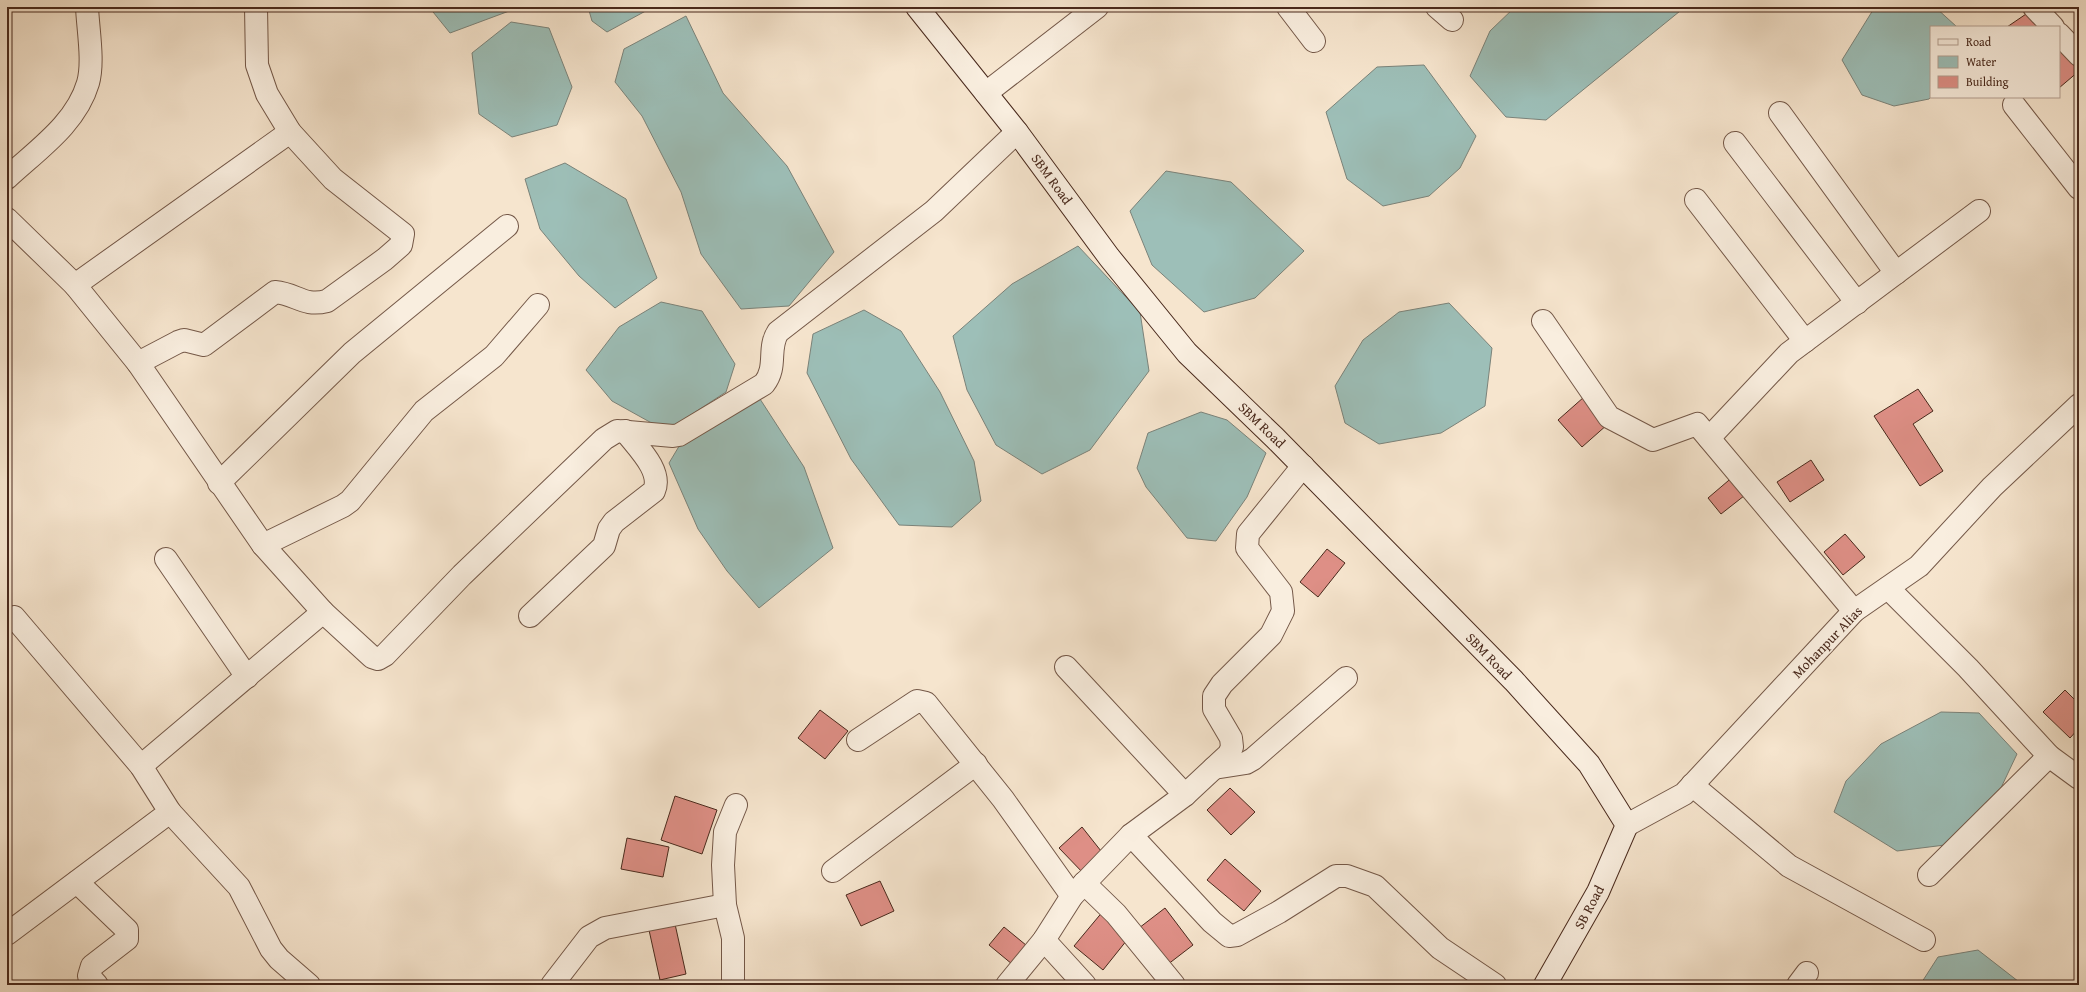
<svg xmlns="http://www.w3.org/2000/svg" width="2086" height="992" font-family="'Gentium Book Plus',serif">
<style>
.water{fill:#9dbfb8;stroke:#7b837a}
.building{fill:#de8f86;stroke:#49291c}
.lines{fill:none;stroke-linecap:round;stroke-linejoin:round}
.street-casing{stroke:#745848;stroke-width:24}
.secondary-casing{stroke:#49291c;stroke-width:24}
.street{stroke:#f9eedf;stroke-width:22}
.secondary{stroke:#f9eedf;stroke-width:22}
.labels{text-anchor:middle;stroke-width:3;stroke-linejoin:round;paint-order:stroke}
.street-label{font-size:14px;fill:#49291c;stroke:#f9eedf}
</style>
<rect width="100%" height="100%" fill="#f6e5ce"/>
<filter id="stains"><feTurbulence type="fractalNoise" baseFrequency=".005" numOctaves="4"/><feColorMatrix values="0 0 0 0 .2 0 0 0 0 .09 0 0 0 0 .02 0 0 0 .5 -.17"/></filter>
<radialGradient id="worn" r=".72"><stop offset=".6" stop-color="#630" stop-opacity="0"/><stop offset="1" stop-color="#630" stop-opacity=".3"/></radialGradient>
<g class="water">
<path d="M429,7H520L450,33Z"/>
<path d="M588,7H653L607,32L592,21Z"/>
<path d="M1515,7H1685L1546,120L1506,117L1470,76L1490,31Z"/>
<path d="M1882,7H1935L1957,27H1931V97L1929,99L1894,106L1862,95L1842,60L1873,10Z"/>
<path d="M686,16L723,93L787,166L834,252L789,306L741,309L701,254L681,192L642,116L615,82L624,49Z"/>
<path d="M511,22L549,28L572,87L557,125L512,137L479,114L472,53Z"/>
<path d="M1424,65L1476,136L1460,168L1429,196L1383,206L1347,179L1326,112L1377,67Z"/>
<path d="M565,163L626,199L657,278L615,308L579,276L540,229L525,179Z"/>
<path d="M1166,171L1231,182L1304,251L1255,298L1204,312L1152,265L1130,211Z"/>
<path d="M1078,246L1140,312L1149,371L1090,450L1042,474L996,445L967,390L953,336L1012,284Z"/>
<path d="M661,302L702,311L735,364L726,392L666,431L612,401L586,370L619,327Z"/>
<path d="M1449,303L1492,348L1485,406L1441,433L1379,444L1345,423L1335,386L1363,340L1399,312Z"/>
<path d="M864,310L901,331L940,392L974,461L981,501L952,527L899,525L851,459L807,373L813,334Z"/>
<path d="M760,399L804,467L833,548L759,608L727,571L698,529L669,463L693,423Z"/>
<path d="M1201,412L1227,420L1266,453L1247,497L1216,541L1187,538L1146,487L1137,468L1148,433Z"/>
<path d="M1941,712L1979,713L2017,754L1999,792L1945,845L1897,851L1834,812L1846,781L1881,744Z"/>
<path d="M1978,950L2023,985H1920L1938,957Z"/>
</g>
<g class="building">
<path d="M2029,12L2039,27H2007Z"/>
<path d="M2059,46L2079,71L2059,88Z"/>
<path d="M1918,389L1933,411L1913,424L1943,471L1920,486L1874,416Z"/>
<path d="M1584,397L1608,424L1582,447L1558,420Z"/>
<path d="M1811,460L1824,480L1790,502L1777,482Z"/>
<path d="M1735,475L1749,492L1721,514L1708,498Z"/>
<path d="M1845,534L1865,557L1843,575L1824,552Z"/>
<path d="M1327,549L1345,563L1318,597L1300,582Z"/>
<path d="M2065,690L2079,704V728L2070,738L2043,712Z"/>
<path d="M820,710L848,731L825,759L798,738Z"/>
<path d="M1230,788L1255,812L1231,835L1207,810Z"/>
<path d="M675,796L717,810L702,854L661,840Z"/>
<path d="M1082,827L1105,856L1086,876L1059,848Z"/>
<path d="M627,838L669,847L663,877L621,869Z"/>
<path d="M1225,859L1261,891L1244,911L1207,880Z"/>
<path d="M880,881L894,911L861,926L846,895Z"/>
<path d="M1165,908L1193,945L1167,965L1139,928Z"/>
<path d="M1104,910L1131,935L1103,970L1074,946Z"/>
<path d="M675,924L686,974L660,980L649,930Z"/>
<path d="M1004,927L1032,950L1018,969L989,945Z"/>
</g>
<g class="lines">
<defs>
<g id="street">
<path d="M1288,7L1314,41"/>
<path d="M1437,7L1452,20"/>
<path d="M2034,7L2053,27"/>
<path d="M2059,34L2079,55"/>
<path d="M986,93L1097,7"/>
<path d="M2014,105L2079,188"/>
<path d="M1780,113L1896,273"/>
<path d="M1735,143L1857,303"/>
<path d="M7,178C37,150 76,124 88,83C94,62 88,30 87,7"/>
<path d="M1696,200L1805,341"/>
<path d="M7,219L75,285L138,363L263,545L323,612L372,657L378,659L385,655L462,575L604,439L617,431L673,436L679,435L764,384C778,366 767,349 778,332L934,211L1017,132"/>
<path d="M75,285L290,132"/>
<path d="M1543,321L1609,417L1653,440L1697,424L1854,611"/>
<path d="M138,363L178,342L184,340L204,345L275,292C297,294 303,307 327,301L385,259L401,245L403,234L333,179L290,132L267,94L257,65L256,7"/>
<path d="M1709,438L1789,353L1979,211"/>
<path d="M219,483L352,353L507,226"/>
<path d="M263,545L343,506L350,501L424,411L494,356L538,305"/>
<path d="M166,559L247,677"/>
<path d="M1888,588L1968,668L2049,756L2079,778"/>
<path d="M530,616L604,546L609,529L614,522L654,491C663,471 637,447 625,431"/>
<path d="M1066,667L1185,795"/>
<path d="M858,740L917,701L926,703L1003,799L1072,896"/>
<path d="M141,766L323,612"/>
<path d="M1214,768L1246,763L1253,759L1346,678"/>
<path d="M1692,785L1789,866L1924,940"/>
<path d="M170,812L239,887L271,949L279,959L309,985"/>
<path d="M1627,825L1684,794L1854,611L1919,566L1992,487L2079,405"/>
<path d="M1131,835L1212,922L1229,936L1237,935L1279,912L1336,876H1347L1375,886L1440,948L1495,985"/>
<path d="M833,871L976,764"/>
<path d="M1929,875L2049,756"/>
<path d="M77,882L127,930V939L92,966L89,976L97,985"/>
<path d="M1084,883L1116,914L1174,985"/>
<path d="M7,934L170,812L141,766L14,617"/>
<path d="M1044,940L1085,985"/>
<path d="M552,985L589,937L605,928L725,905"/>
<path d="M733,985V938L725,905L723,865L725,832L736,805"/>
<path d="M1007,985L1044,940L1072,896L1131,835L1185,795L1229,754L1232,747L1231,738L1214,709V696L1222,684L1271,635L1283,611L1281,592L1247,548L1248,534L1303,466"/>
<path d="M1798,985L1807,973"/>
</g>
<path id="secondary" d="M917,7L1017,132L1109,257L1187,353L1275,438L1514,681L1589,764L1627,825L1598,892L1545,985"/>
</defs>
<use href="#street" class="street-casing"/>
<use href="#secondary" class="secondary-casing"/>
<use href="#street" class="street"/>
<use href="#secondary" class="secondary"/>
</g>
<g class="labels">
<g class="street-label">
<text transform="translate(1052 179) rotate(54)" y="5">SBM Road</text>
<text transform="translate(1262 425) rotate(44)" y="5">SBM Road</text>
<text transform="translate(1827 642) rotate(-46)" y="5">Mohanpur Alias</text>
<text transform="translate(1489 656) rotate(46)" y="5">SBM Road</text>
<text transform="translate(1589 907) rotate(-62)" y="5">SB Road</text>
</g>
</g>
<rect width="2086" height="992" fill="none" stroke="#f6e5ce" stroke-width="24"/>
<rect x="8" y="8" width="2070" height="976" fill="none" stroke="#49291c" stroke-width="2"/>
<rect x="12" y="12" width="2062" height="968" fill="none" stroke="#49291c"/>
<rect x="1930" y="26" width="130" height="72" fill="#f9eedf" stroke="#b39f91"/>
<rect x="1938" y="39" width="20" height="6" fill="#f9eedf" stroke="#b39f91"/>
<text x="1966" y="46" font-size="12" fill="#49291c">Road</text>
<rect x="1938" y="56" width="20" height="12" fill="#9dbfb8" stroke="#b39f91"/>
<text x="1966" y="66" font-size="12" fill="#49291c">Water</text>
<rect x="1938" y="76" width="20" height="12" fill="#de8f86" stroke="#b39f91"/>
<text x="1966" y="86" font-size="12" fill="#49291c">Building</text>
<rect width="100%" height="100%" filter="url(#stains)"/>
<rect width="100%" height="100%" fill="url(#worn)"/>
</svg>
